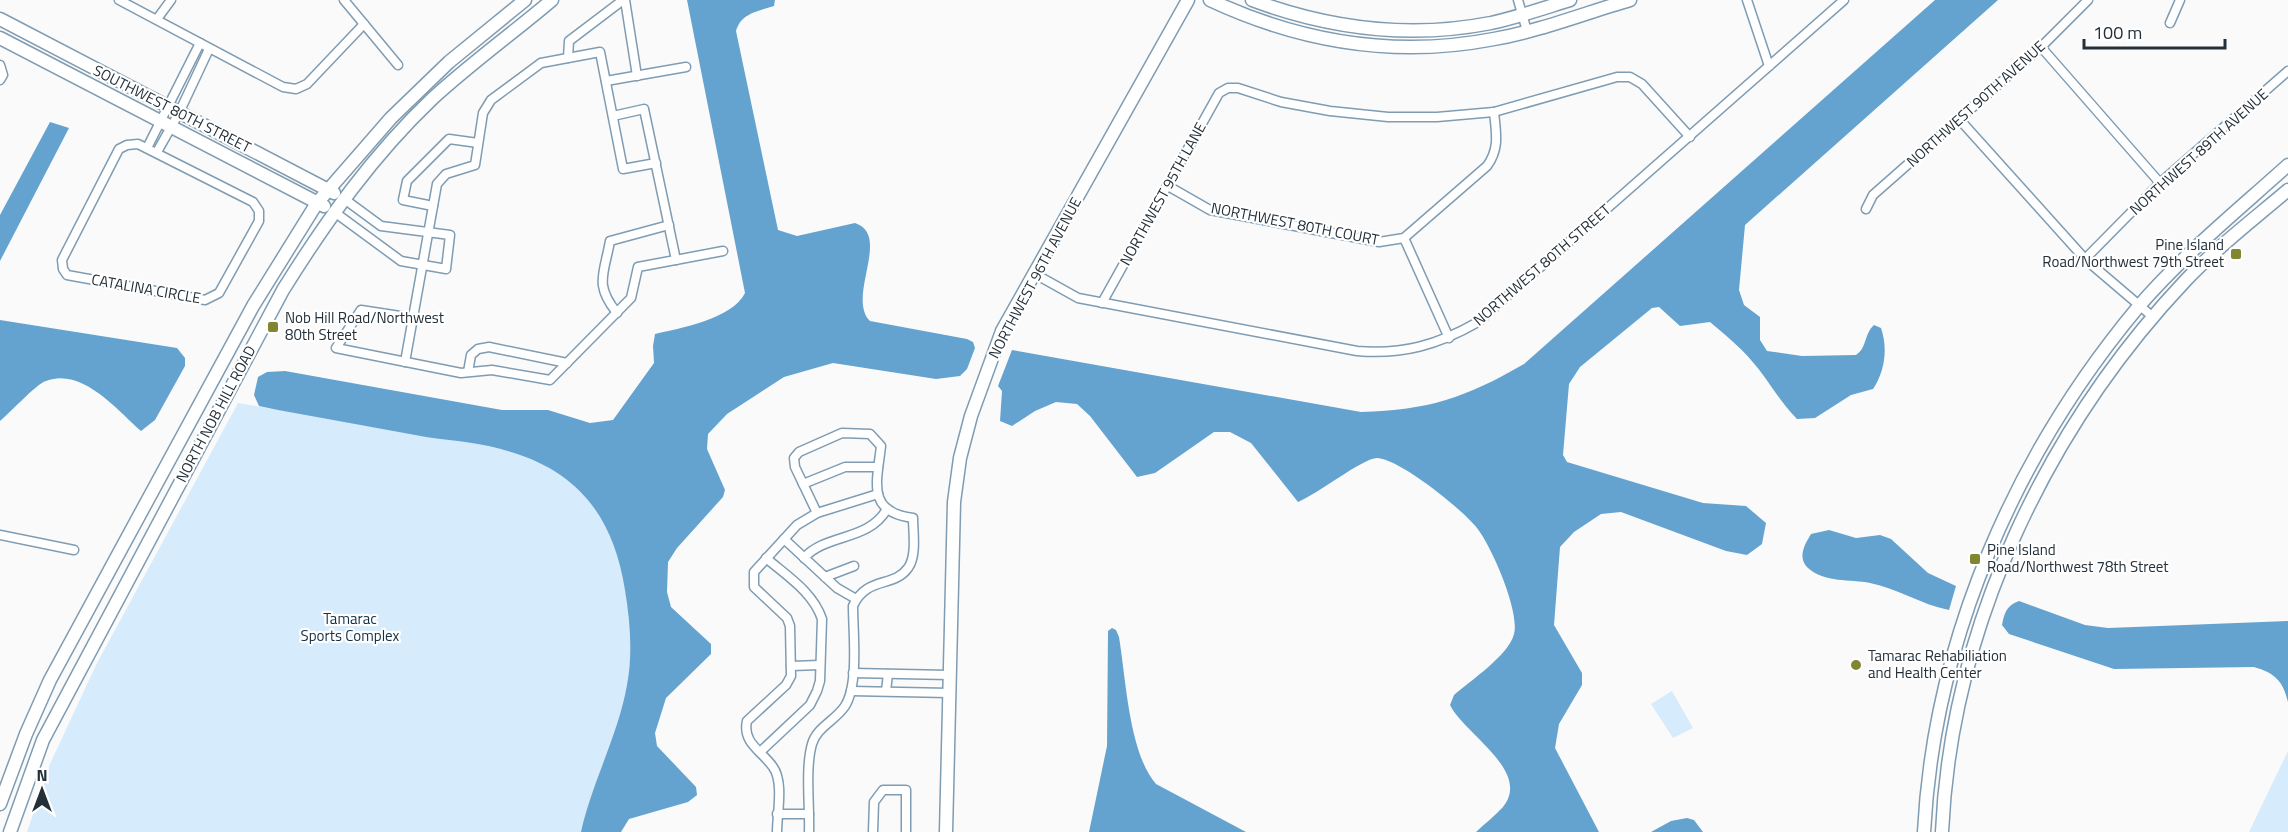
<svg xmlns="http://www.w3.org/2000/svg" width="2288" height="832" font-family="'Titillium Web',sans-serif">
<style>
.green{fill:#d6ebfb}
.water{fill:#64a3d0}
.lines{fill:none;stroke-linecap:round;stroke-linejoin:round}
.street-casing{stroke:#7f9cb2;stroke-width:11}
.secondary-casing{stroke:#7f9cb2;stroke-width:15}
.street{stroke:#fff;stroke-width:8}
.secondary{stroke:#fff;stroke-width:12}
.poi-dot{fill:#818631;stroke:#fff;stroke-width:2}
.labels{text-anchor:middle;stroke-width:4.5;stroke-linejoin:round;paint-order:stroke}
.street-label{font-size:15px;fill:#243039;stroke:#fff}
.poi-label{font-size:15px;fill:#243039;stroke:#fff;text-anchor:start}
.park-label{font-size:15px;fill:#143144;stroke:#fff}
</style>
<rect width="100%" height="100%" fill="#fafafa"/>
<g class="green">
<path d="M238,403L515,449L561,470L593,496L625,556L636,637L625,722L584,832H27L50,764L96,665Z"/>
<path d="M1672,691L1693,728L1673,738L1651,704Z"/>
<path d="M2288,751V832H2249Z"/>
</g>
<g class="water">
<path d="M687,0H775L774,6C759,11 741,13 736,31L778,230L797,236L855,223C892,235 846,297 870,321L967,339L973,342L975,348L967,369L960,376L936,379L833,363L784,377L727,414L708,434L707,449L725,490L723,497L677,548L668,562L667,592L671,607L711,644V654L666,698L655,733L657,746L696,787L697,795L688,802L629,819L621,832H581C592,782 618,736 627,685C633,654 630,620 625,590C614,520 581,473 511,452C485,443 454,441 426,437C377,428 328,419 278,410L259,406L254,395L258,377L267,372L285,371L502,410H548L590,423L613,420L654,363L653,346L655,334C681,328 732,319 745,293Z"/>
<path d="M1935,0H1998L1745,225L1739,290L1744,305L1760,317V340L1767,351L1802,356L1856,355C1867,348 1864,334 1874,325L1881,328C1888,348 1885,371 1873,389L1851,395L1815,418L1797,419C1778,400 1769,380 1751,360C1739,346 1724,334 1710,322L1680,326L1659,307L1652,308L1580,367L1569,384L1563,455L1567,462L1703,503L1746,506L1766,523L1762,544L1747,555L1726,551L1621,512L1601,514L1574,532L1560,547L1554,625L1582,673V685L1559,724L1555,748L1599,832H1476C1484,824 1495,816 1503,807C1532,771 1464,734 1450,705L1454,695C1470,681 1509,655 1514,634C1520,612 1492,547 1477,528C1463,510 1400,459 1377,458C1363,458 1316,495 1298,502L1251,443L1230,432H1214L1155,473L1137,477L1090,416L1077,404L1056,402L1035,411L1012,426L1000,421L1002,391L998,386L1012,350L1361,412C1429,410 1465,398 1524,364Z"/>
<path d="M50,122L69,128L0,261V215Z"/>
<path d="M0,320L177,348L185,358V366L155,420L141,431C117,410 82,367 46,381C36,384 10,413 0,421Z"/>
<path d="M1829,530L1856,538L1880,535L1891,539L1928,573L1956,586L1949,610C1922,605 1897,588 1870,583C1851,579 1824,583 1808,568C1797,557 1805,544 1811,534Z"/>
<path d="M2019,601L2085,625L2108,628L2288,621V702C2283,681 2275,673 2254,667L2114,669L2009,634L2002,625C2004,613 2007,605 2019,601Z"/>
<path d="M1112,628L1116,630L1119,637C1126,679 1129,753 1156,784L1246,832H1089L1107,746L1108,631Z"/>
<path d="M1687,818L1694,820L1703,832H1651L1671,821Z"/>
</g>
<g class="lines">
<defs>
<g id="street">
<path d="M119,0L283,87L296,89L307,84L364,24"/>
<path d="M344,0L398,65"/>
<path d="M625,0L637,76"/>
<path d="M1518,0L1527,31"/>
<path d="M1747,0L1769,66"/>
<path d="M157,19L171,0"/>
<path d="M2170,23L2180,0"/>
<path d="M2041,47L2160,183"/>
<path d="M568,58L569,41L623,0"/>
<path d="M0,65L3,75L0,80"/>
<path d="M606,81L686,67"/>
<path d="M613,116L644,109L676,260"/>
<path d="M1960,120L2085,259L2153,317"/>
<path d="M138,144L253,202L259,211V221L219,293L205,300L67,275L63,269L62,260L119,149L127,145Z"/>
<path d="M147,148L200,43"/>
<path d="M157,152L179,113L209,49"/>
<path d="M1168,186L1210,210L1379,242L1404,238L1487,166C1500,148 1496,133 1494,112"/>
<path d="M433,206L403,200L407,181L449,139L478,143"/>
<path d="M1866,209L1873,195L2041,47L2088,0"/>
<path d="M333,211L401,261L446,269L450,235L381,226L343,198"/>
<path d="M1404,238L1449,338"/>
<path d="M2085,259L2160,183L2288,71"/>
<path d="M1035,274L1078,298L1357,351C1402,355 1438,345 1478,322L1844,0"/>
<path d="M1102,303L1219,93L1228,88H1238L1281,102L1330,111L1388,117H1437L1494,112L1617,77H1630L1642,84L1690,137"/>
<path d="M617,313C594,284 604,275 610,241L669,225"/>
<path d="M413,318L361,310L336,348L461,373L492,370L550,380L631,298L638,267L723,251"/>
<path d="M405,362L437,184L446,174L475,165L483,113L491,100L541,63L600,52L623,169L656,163"/>
<path d="M468,372L471,355L478,349L489,347L567,363"/>
<path d="M803,484L845,467H878"/>
<path d="M0,535L74,550"/>
<path d="M784,539L837,588L856,599"/>
<path d="M804,558C826,533 868,542 887,509"/>
<path d="M825,577L854,566"/>
<path d="M791,666L820,665"/>
<path d="M853,673L949,675"/>
<path d="M851,691L949,693"/>
<path d="M886,691L888,674"/>
<path d="M760,752L810,705L817,691L820,681L822,619C813,592 787,576 766,558"/>
<path d="M777,814H809"/>
<path d="M777,832C777,814 784,782 773,767C762,751 742,743 747,721L786,685L791,676L790,626L787,618L754,587V572L797,525L817,513L878,494"/>
<path d="M809,832C810,807 805,768 812,744C817,727 835,721 845,706C859,684 853,633 853,606C866,576 894,588 908,568C917,556 913,532 913,518C866,512 877,482 881,446L870,434L842,433L799,452L794,458L795,467L817,513"/>
<path d="M873,832L874,802L883,790H906V832"/>
</g>
<g id="secondary">
<path d="M1210,0C1300,42 1396,58 1494,39C1540,31 1585,13 1630,0"/>
<path d="M1252,0C1330,29 1409,39 1491,23C1518,17 1544,8 1570,0"/>
<path d="M0,19L334,193"/>
<path d="M0,38L324,206"/>
<path d="M0,804L26,734L50,680L253,306L317,203L391,118L449,62L525,0"/>
<path d="M10,832L43,740L283,290C326,221 373,155 432,99C470,64 513,33 552,0"/>
<path d="M946,832L954,502L960,458L971,416L1002,331L1188,0"/>
<path d="M1924,832C1934,639 2016,453 2139,306C2184,254 2237,211 2288,165"/>
<path d="M1942,832C1951,628 2047,427 2186,280C2217,247 2254,219 2288,190"/>
</g>
</defs>
<use href="#street" class="street-casing"/>
<use href="#secondary" class="secondary-casing"/>
<use href="#street" class="street"/>
<use href="#secondary" class="secondary"/>
</g>
<g class="poi-dot">
<rect x="2230" y="248" width="12" height="12" rx="3"/>
<rect x="267" y="321" width="12" height="12" rx="3"/>
<rect x="1969" y="553" width="12" height="12" rx="3"/>
<circle cx="1856" cy="665" r="6"/>
</g>
<g class="labels">
<g class="street-label">
<text transform="translate(1976 104) rotate(-42)" y="5">NORTHWEST 90TH AVENUE</text>
<text transform="translate(172 109) rotate(27)" y="5">SOUTHWEST 80TH STREET</text>
<text transform="translate(2199 152) rotate(-42)" y="5">NORTHWEST 89TH AVENUE</text>
<text transform="translate(1163 194) rotate(-61)" y="5">NORTHWEST 95TH LANE</text>
<text transform="translate(1295 224) rotate(11)" y="5">NORTHWEST 80TH COURT</text>
<text transform="translate(1542 265) rotate(-41)" y="5">NORTHWEST 80TH STREET</text>
<text transform="translate(1035 278) rotate(-62)" y="5">NORTHWEST 96TH AVENUE</text>
<text transform="translate(146 289) rotate(10)" y="5">CATALINA CIRCLE</text>
<text transform="translate(216 414) rotate(-62)" y="5">NORTH NOB HILL ROAD</text>
</g>
<g class="poi-label">
<text x="2224" y="250" text-anchor="end">Pine Island<tspan x="2224" dy="17">Road/Northwest 79th Street</tspan></text>
<text x="285" y="323">Nob Hill Road/Northwest<tspan x="285" dy="17">80th Street</tspan></text>
<text x="1987" y="555">Pine Island<tspan x="1987" dy="17">Road/Northwest 78th Street</tspan></text>
<text x="1868" y="661">Tamarac Rehabiliation<tspan x="1868" dy="17">and Health Center</tspan></text>
</g>
<g class="park-label">
<text x="350" y="624">Tamarac<tspan x="350" dy="17">Sports Complex</tspan></text>
</g>
</g>
<g transform="translate(42 790)" stroke="#ffffff" stroke-width="4.5" paint-order="stroke">
<path d="M0-4.5L10 22L0 15L-10 22Z" fill="#243039"/>
<text y="-9" font-size="16" font-weight="bold" text-anchor="middle" fill="#243039">N</text>
</g>
<path d="M2084 39v9h141v-9" fill="none" stroke="#243039" stroke-width="3"/>
<text x="2093" y="39" font-size="18" fill="#243039" stroke="#ffffff" stroke-width="4.5" paint-order="stroke">100 m</text>
</svg>
